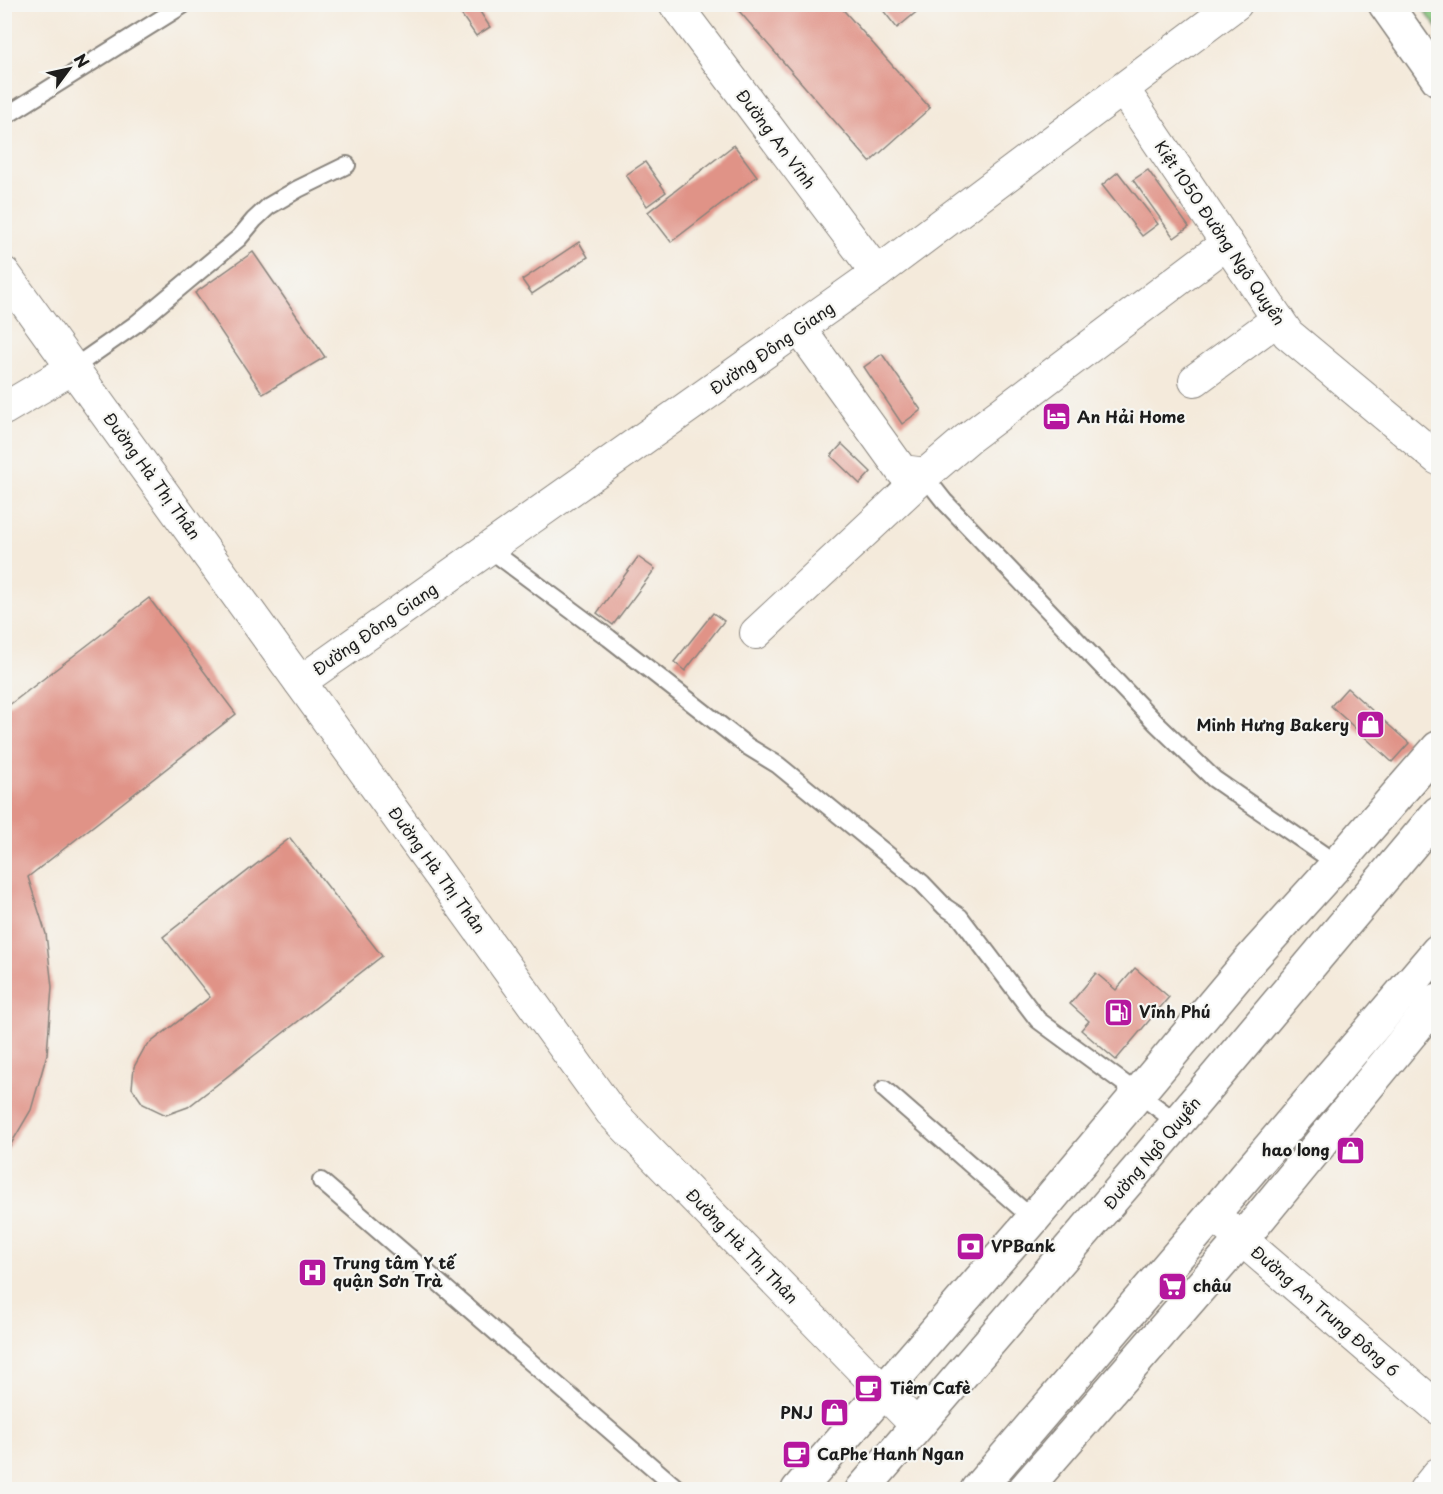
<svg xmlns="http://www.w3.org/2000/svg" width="1443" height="1494" font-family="'Playpen Sans',sans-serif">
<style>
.green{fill:#87c77e;stroke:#52724d;stroke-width:1.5}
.building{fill:#e09387}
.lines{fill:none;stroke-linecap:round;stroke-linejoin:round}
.service-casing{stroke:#88837c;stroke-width:20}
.minor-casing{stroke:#88837c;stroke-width:34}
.tertiary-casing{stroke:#88837c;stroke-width:36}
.primary-casing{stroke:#88837c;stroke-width:36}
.trunk-casing{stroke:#88837c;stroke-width:36}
.service{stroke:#fff;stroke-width:16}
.minor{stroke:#fff;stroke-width:32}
.tertiary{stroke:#fff;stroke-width:33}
.primary{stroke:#fff;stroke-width:33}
.trunk{stroke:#fff;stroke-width:33}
.labels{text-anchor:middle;stroke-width:4.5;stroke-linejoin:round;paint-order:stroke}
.street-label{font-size:16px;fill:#1c1c1c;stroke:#f6f6f2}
.poi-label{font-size:16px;font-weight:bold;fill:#1c1c1c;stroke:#f6f6f2;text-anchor:start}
</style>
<rect width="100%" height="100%" fill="#f6f6f2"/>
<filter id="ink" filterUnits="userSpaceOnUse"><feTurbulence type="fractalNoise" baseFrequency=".0167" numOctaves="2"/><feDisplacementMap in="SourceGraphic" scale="12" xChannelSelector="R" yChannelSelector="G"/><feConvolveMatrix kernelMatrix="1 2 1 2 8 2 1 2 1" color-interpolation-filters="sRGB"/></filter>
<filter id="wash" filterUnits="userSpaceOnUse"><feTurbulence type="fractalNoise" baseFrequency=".008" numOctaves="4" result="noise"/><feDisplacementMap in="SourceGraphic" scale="24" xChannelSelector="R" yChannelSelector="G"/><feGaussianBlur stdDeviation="1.35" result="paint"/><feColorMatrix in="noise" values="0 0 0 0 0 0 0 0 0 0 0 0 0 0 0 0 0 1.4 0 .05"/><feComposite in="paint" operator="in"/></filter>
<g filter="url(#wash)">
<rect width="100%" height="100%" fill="#f4eadb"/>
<path class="green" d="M1420,5H1438V29Z"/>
<g id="blocks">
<g class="building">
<path d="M454,4H475L490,27L476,36Z"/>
<path d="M733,4H838L930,108L870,162Z"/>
<path d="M878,4H926L897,28Z"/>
<path d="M734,145L757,176L671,242L648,212Z"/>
<path d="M645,162L666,192L647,206L626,175Z"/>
<path d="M1148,170L1189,227L1174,238L1133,180Z"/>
<path d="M1118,172L1158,224L1142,236L1102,185Z"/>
<path d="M579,242L588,257L532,294L522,280Z"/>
<path d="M253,252L325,357L263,394L195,293Z"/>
<path d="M882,354L921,410L902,424L864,367Z"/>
<path d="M842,444L871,472L860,484L831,456Z"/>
<path d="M638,557L655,569L613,625L597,613Z"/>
<path d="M149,598L236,714L28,877L46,934L52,987L47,1054L31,1110L4,1156V709Z"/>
<path d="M713,613L724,621L685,671L674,662Z"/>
<path d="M1347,688L1409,743L1392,762L1331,706Z"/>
<path d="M290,838L382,956L188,1107L166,1115L143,1104L132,1088L134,1067L145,1047L210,997L163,937Z"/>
<path d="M1135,968L1169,997L1116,1060L1081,1030L1089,1021L1070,1004L1096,973L1116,990Z"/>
</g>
</g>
</g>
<g filter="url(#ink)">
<use href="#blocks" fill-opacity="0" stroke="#88837c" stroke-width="1.5"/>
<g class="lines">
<defs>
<g id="service">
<path d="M4,117L183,5"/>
<path d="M73,368L136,324L239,238L254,220L269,206L298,189L347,165"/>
<path d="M926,474L929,482L944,501L1157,724L1214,779L1337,864"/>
<path d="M488,548L609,638L747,746L778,765L922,883L945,907L960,917L1038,1020L1178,1123"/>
<path d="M884,1089L1033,1219"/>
<path d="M321,1181L679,1490"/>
</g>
<g id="minor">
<path d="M675,4L877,273"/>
<path d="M1123,89L1288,334L1438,459"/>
<path d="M4,273L611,1112L917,1426"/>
<path d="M799,328L902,471L926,474"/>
<path d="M1195,380L1278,319"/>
<path d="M4,409L73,368"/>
<path d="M756,633L926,474L967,439L1227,243"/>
<path d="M300,682L877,273L1236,4"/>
<path d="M1212,1214L1438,1408"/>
<path d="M1425,1490L1438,1474"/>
</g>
<g id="tertiary">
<path d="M798,1490L1033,1219L1251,959L1337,864L1438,748"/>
<path d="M1024,1490L1242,1239L1438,1000"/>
</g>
<path id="primary" d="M1385,4L1438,79"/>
<g id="trunk">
<path d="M862,1490L1146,1160L1438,813"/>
<path d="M977,1490L1438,951"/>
</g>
</defs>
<use href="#service" class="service-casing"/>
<use href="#minor" class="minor-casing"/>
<use href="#tertiary" class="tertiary-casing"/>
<use href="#primary" class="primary-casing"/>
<use href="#trunk" class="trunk-casing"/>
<use href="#service" class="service"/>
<use href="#minor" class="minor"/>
<use href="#tertiary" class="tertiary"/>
<use href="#primary" class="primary"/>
<use href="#trunk" class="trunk"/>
</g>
</g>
<defs>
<symbol id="hotel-square" viewBox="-11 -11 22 22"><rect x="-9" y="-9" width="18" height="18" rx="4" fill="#b5179e" stroke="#f6f6f2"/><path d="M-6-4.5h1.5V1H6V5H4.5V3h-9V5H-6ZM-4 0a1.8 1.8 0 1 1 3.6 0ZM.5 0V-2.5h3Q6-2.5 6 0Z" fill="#fff"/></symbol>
<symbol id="shop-square" viewBox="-11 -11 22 22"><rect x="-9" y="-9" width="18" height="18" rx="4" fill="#b5179e" stroke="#f6f6f2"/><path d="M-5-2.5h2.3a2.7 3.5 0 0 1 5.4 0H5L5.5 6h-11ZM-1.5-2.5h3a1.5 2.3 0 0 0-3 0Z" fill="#fff"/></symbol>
<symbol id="fuel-square" viewBox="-11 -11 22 22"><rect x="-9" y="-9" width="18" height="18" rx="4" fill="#b5179e" stroke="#f6f6f2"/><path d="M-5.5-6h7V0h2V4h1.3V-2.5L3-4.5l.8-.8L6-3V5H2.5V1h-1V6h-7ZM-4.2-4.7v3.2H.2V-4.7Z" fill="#fff"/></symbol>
<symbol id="bank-square" viewBox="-11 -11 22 22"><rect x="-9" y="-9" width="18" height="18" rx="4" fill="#b5179e" stroke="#f6f6f2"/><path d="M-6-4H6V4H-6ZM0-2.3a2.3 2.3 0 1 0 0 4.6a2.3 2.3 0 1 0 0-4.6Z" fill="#fff"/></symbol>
<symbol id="hospital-square" viewBox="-11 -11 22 22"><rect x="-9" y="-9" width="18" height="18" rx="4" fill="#b5179e" stroke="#f6f6f2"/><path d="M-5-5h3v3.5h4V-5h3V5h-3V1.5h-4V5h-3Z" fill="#fff"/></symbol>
<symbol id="supermarket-square" viewBox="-11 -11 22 22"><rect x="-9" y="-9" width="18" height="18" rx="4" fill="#b5179e" stroke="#f6f6f2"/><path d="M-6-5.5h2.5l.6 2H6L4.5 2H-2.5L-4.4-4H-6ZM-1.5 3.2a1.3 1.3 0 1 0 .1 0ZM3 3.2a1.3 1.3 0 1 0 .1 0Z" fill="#fff"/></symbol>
<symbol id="cafe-square" viewBox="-11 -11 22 22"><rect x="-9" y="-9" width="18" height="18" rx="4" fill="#b5179e" stroke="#f6f6f2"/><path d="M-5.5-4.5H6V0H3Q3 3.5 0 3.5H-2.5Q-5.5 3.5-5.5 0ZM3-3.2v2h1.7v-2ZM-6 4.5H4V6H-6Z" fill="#fff"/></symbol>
</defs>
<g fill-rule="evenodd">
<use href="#hotel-square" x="1040" y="400" width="33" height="33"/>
<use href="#shop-square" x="1354" y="708" width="33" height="33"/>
<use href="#fuel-square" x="1102" y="996" width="33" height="33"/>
<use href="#shop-square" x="1334" y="1134" width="33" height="33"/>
<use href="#bank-square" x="954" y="1230" width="33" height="33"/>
<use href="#hospital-square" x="296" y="1256" width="33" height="33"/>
<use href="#supermarket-square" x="1156" y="1270" width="33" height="33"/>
<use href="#cafe-square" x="852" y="1372" width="33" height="33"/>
<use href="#shop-square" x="818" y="1396" width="33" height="33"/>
<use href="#cafe-square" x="780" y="1438" width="33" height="33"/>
</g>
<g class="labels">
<g class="street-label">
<text transform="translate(776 139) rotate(53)" y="6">Đường An Vĩnh</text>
<text transform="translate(1220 233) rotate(56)" y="6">Kiệt 1050 Đường Ngô Quyền</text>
<text transform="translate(772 348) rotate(-35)" y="6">Đường Đông Giang</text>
<text transform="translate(152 476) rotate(54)" y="6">Đường Hà Thị Thân</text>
<text transform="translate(375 629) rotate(-35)" y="6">Đường Đông Giang</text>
<text transform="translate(437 870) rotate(54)" y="6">Đường Hà Thị Thân</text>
<text transform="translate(1152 1153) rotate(-50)" y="6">Đường Ngô Quyền</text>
<text transform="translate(742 1246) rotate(46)" y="6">Đường Hà Thị Thân</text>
<text transform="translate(1325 1311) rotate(41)" y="6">Đường An Trung Đông 6</text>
</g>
<g class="poi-label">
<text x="1077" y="423">An Hải Home</text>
<text x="1349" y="731" text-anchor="end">Minh Hưng Bakery</text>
<text x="1139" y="1018">Vĩnh Phú</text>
<text x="1330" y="1156" text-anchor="end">hao long</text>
<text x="991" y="1252">VPBank</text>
<text x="333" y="1269">Trung tâm Y tế<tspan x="333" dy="18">quận Sơn Trà</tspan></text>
<text x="1193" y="1292">châu</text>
<text x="890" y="1394">Tiêm Cafè</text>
<text x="813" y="1419" text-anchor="end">PNJ</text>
<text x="817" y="1460">CaPhe Hanh Ngan</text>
</g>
</g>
<rect width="1443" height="1494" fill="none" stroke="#f6f6f2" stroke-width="24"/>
<g transform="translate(69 69) rotate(57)" stroke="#f6f6f2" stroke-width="4.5" paint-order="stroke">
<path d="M0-4.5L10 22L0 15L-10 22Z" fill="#1c1c1c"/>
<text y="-9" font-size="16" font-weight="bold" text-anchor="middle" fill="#1c1c1c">N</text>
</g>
</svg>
